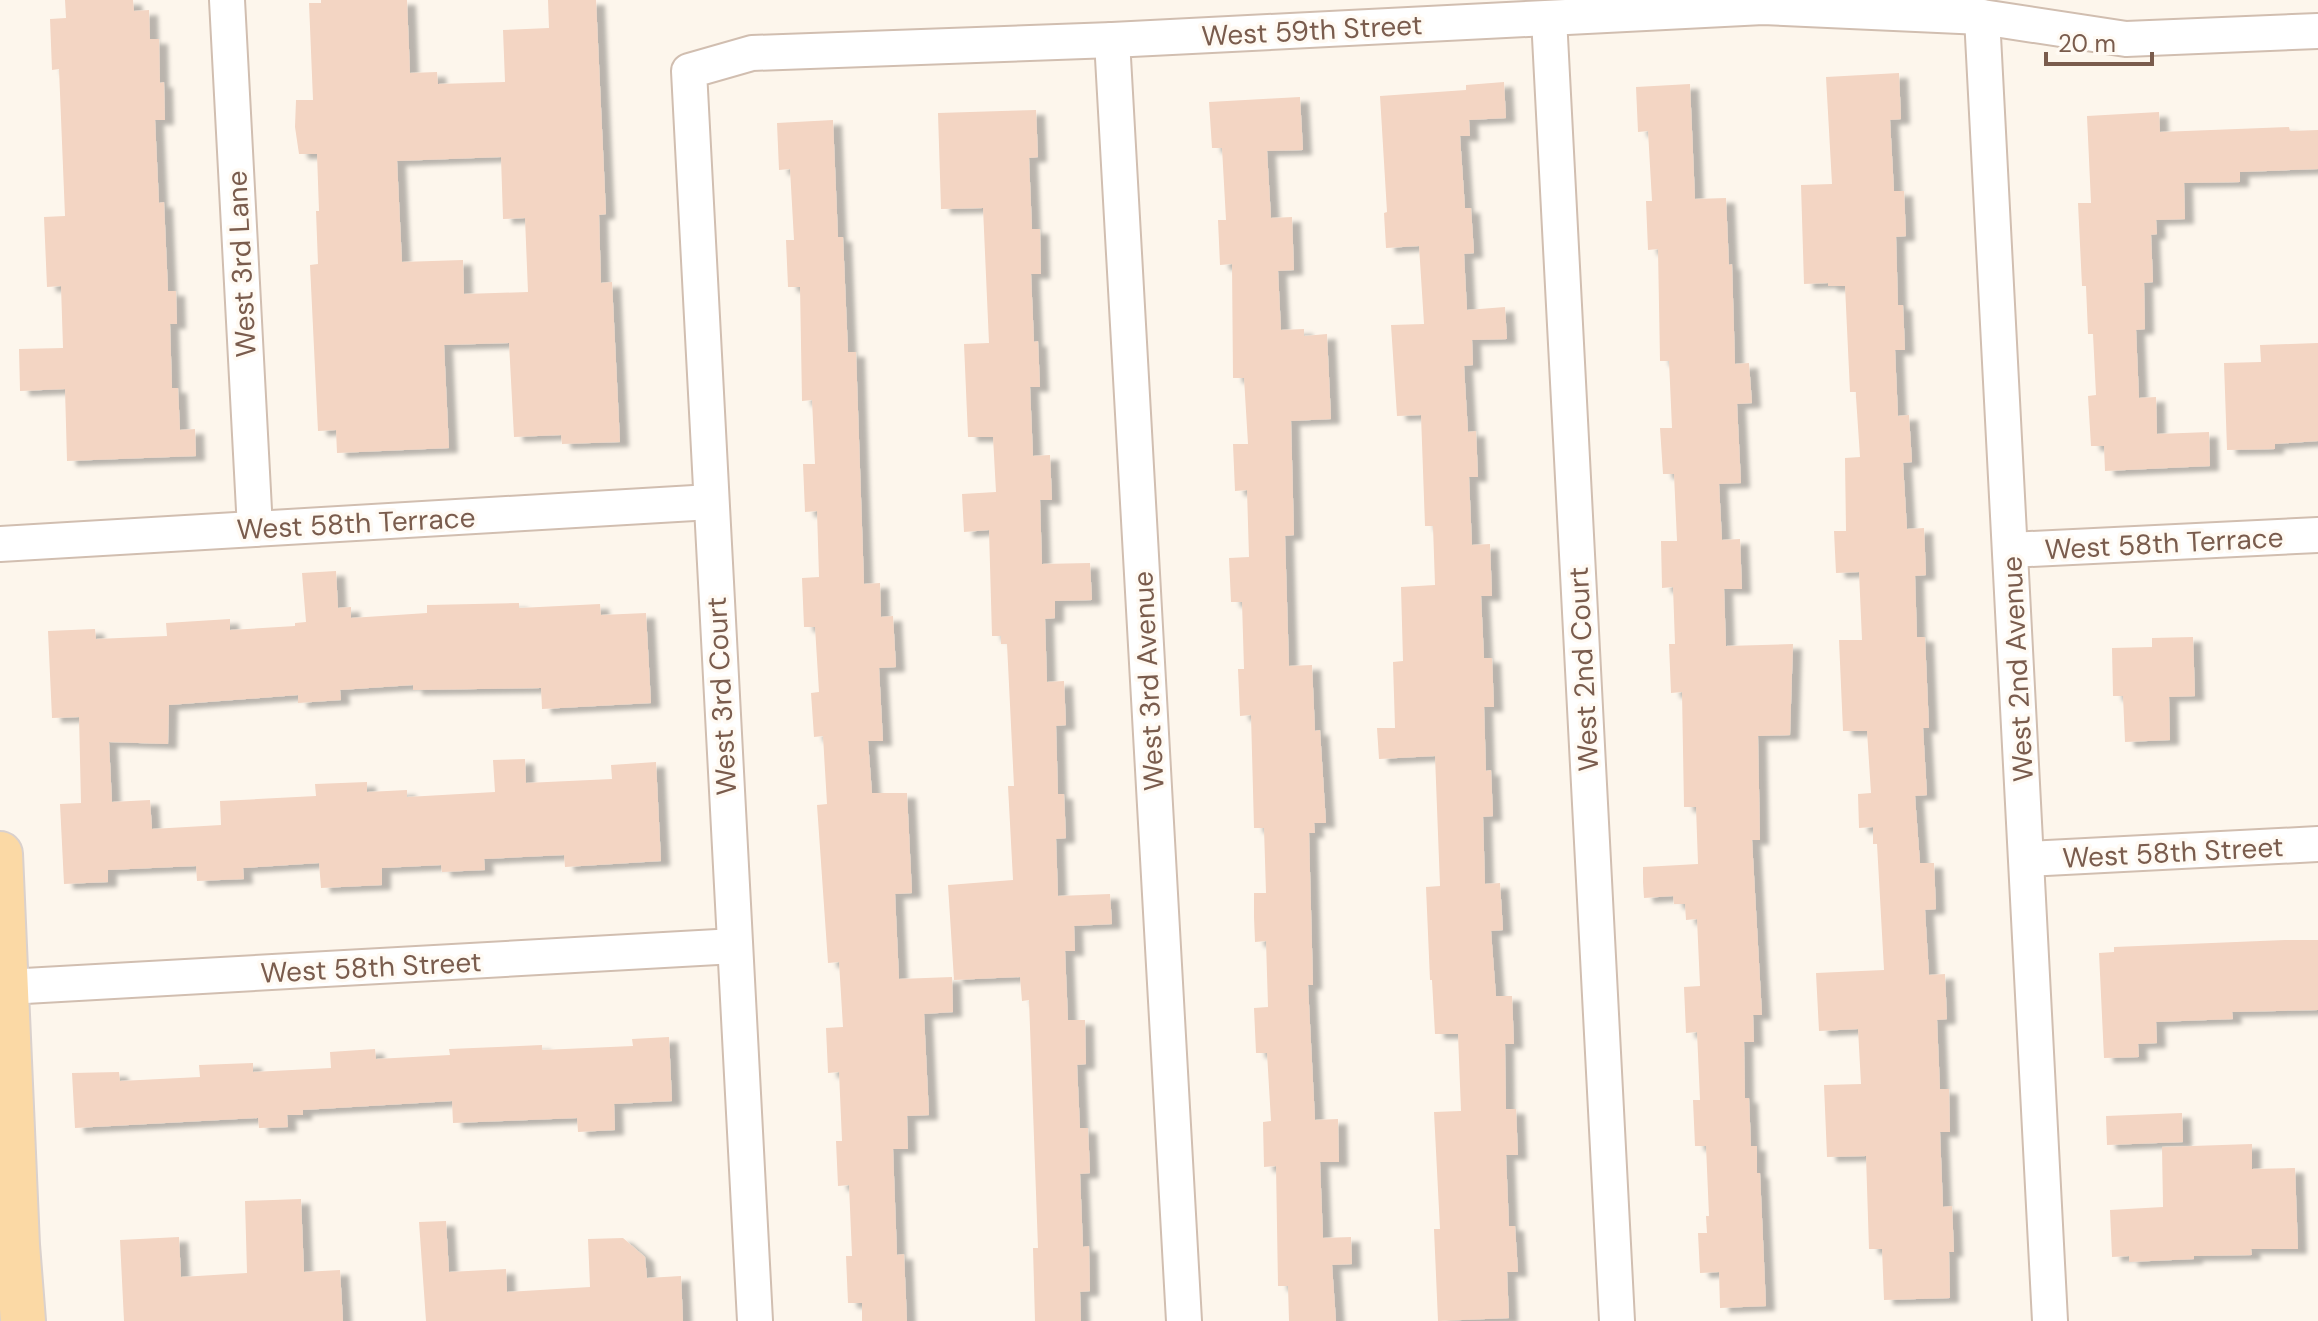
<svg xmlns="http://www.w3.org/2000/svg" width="2318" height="1321" font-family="'DM Sans',sans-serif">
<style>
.building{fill:#f3d5c3;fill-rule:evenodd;filter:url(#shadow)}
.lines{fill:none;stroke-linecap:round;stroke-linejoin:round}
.street-casing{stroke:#d1beb0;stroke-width:38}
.primary-casing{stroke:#dad1cd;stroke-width:48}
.street{stroke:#fff;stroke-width:34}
.primary{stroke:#fbd9a5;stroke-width:44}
.labels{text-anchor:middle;stroke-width:7;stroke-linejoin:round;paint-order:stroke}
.street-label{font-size:28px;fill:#7a5c4d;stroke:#fffaf3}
</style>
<defs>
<filter id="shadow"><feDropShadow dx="9" dy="5" stdDeviation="2" flood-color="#0004"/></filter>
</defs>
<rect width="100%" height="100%" fill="#fdf6ec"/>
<g class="building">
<path d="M65,0H133L134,11L149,10L150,39H159L160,83L164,82L165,120H155L159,203L164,202L168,291H176L177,324H170L172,388H178L180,430L195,429L196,456L67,461L65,389L20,391L19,349L63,348L61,286L47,287L44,217L65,216L59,69L52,70L50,19L66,18Z"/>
<path d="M321,0H407L410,73L437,72L438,84L505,82L503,30L549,28L548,0H596L606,214L599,215L601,283L612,282L620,442L562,444L561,435L514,437L509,343L444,345L449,448L337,453L336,430L318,431L310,265L318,264L316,211H319L317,154H299L295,127L296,100H313L309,3H321ZM501,157L503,219L525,218L528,292L464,294L463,260L402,262L397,161Z"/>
<path d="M1899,73L1901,119L1890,120L1894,191H1904L1906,236L1896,237L1898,305H1903L1905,350H1895L1898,416L1909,415L1912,462L1903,463L1907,529L1924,528L1926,575L1915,576L1917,637H1925L1929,728H1923L1927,795L1915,796L1920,863H1934L1936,909L1925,910L1929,975L1945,974L1947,1019L1937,1020L1940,1089H1949L1950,1132H1940L1943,1207L1952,1206L1954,1252H1949L1950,1298L1884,1300L1882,1249H1869L1866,1156L1827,1157L1824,1085L1861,1084L1858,1029L1819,1031L1816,973L1884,970L1877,844H1873V827L1859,828L1858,794L1871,793L1867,731H1843L1839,640H1862L1859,572L1836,573L1834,531H1846L1845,458L1860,457L1856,397V392H1850L1845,286H1828V283L1804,284L1801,185L1832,184L1826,77Z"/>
<path d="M1504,82L1506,118L1469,120L1470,136H1460L1465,208H1471L1474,253L1464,254L1467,310L1505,307L1507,339L1472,340L1473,365L1464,366L1468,432L1476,431L1478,477H1469L1472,545L1490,544L1492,596H1481L1484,658H1492L1494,707H1484L1486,771L1491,770L1493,816L1483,817L1485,884L1500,883L1503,930L1491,931L1496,996H1512L1514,1044H1505L1506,1109H1516L1518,1155H1506L1509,1226H1515L1518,1272H1507L1509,1318L1438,1321L1434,1229H1440L1434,1112L1461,1111L1458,1034H1435L1432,980H1430L1426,887L1440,886L1435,756L1379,759L1377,728H1395L1393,662L1403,661L1401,587L1435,585L1433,526H1425L1421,415L1397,416L1391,325L1424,324L1419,246L1386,248L1384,213L1387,212L1380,96L1466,90V85Z"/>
<path d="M1690,84L1695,199L1726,198L1729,265L1732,264L1735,364L1749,363L1752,403L1737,404L1741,483L1719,484L1722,540L1740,539L1742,589H1724L1726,646L1793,644L1790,735L1758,736L1760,840H1752L1762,1015H1753L1754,1042H1744L1745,1098H1749L1751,1146H1757V1173H1760L1766,1306L1720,1308L1719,1272L1700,1273L1698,1233H1707L1706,1216H1709L1706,1146H1695L1693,1100H1700L1697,1032L1686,1033L1684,987L1700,986L1697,919L1686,920L1685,904H1674L1673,896L1644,898L1643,882V867L1698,864L1696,807H1684L1682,692L1671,693L1669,644H1675L1673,587L1662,588L1661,541H1677L1674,474H1663L1660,428H1672L1669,361H1660L1658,249L1648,250L1646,201H1652L1648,131L1638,132L1636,87Z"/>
<path d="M1300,97L1303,150L1267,151L1271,218L1292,217L1294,270L1278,271L1281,330L1304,329V336L1327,334L1331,419L1291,421L1294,535L1285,536L1289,666L1312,665L1315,731L1320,730L1326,823H1314L1315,833H1309L1313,985H1308L1315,1120L1338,1119L1339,1162H1320L1323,1238L1351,1237L1352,1264L1332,1265L1336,1321H1289L1288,1286H1278L1276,1166L1264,1167L1263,1122L1271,1121L1267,1053H1256L1254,1008L1268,1007L1266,941L1255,942L1254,917V893H1266L1264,828H1254L1251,715L1240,716L1238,669H1244L1242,602H1231L1229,558L1249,557L1247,490L1235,491L1233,444H1248L1244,378H1233L1232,264L1220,265L1218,220H1226L1222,148H1212L1209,102Z"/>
<path d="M1036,110L1038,157L1029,158L1032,229H1040L1041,274H1031L1034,342L1038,341L1040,387H1030L1033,456L1050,455L1052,500H1040L1042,564L1090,563L1092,600L1055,601V618L1045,619L1047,682L1064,681L1066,725L1056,726L1058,794H1064L1066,838L1056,839L1058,896L1110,894L1112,924L1074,926L1075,951H1065L1068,1020H1085L1086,1064L1077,1065L1080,1128H1088L1089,1150L1090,1173L1080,1174L1083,1247L1089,1246L1090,1291L1080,1292L1081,1321H1035L1033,1248H1038L1029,1000L1022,1001L1020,977L954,980L948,885L1013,880L1008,786H1014L1007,644H1001V636H992L989,530L964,532L962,494L996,492L993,437H968L964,344L989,343L983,208L941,209L938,113Z"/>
<path d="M2159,112L2160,132L2289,127L2290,131L2318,130V169L2240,172V182L2184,183L2185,219L2156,220L2157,234L2151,235L2153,282L2144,283L2145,329L2136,330L2139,398L2156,397L2157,434L2209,432L2210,466L2105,471L2104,446H2091L2088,396L2096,395L2093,334H2088L2086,286H2082L2078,203H2091L2087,116Z"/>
<path d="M833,120L838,237H843L848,352H856L864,584L880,583L881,617L893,616L896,667L879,668L883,741H868L872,793H907L912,893L895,894L899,979L952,977L953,1012L924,1014L929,1115L907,1116L908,1149H893L897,1255L904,1254L907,1321H862V1303H848L846,1256H852L849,1185L838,1186L836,1141H842L839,1072L828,1073L826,1028L843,1027L839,962L828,963L817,805L827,804L823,736L814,737L811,693L819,692L815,627H804L802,578L819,577L817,511L805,512L803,464H815L812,400L802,401L800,287H788L786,240H794L790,169L779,170L777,123Z"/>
<path d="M2318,343V441L2275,444V449L2227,450L2224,363L2261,362L2260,345Z"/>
<path d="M336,571L338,608L351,607V618L427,613V605L519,603V608L600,604L601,615L646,613L651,703L542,709L541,688L413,690V685L340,690L341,700L298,703V695L169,705L168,744L109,742L112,802L150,800L152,829L221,825L220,801L316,796L315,784L367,782V792L407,790V797L495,792L493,760L525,759L526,783L612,779L611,765L656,762L661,861L565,867L564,855L484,859L485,870L442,872L441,865L382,868V885L321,888L319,863L243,868L244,879L197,881L196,866L108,870V882L64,884L60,804L81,803L79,717L52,718L48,631L95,629L96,639L167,636L166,623L230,619V630L295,626V623L306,622L302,573Z"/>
<path d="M2193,637L2195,696L2169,697L2170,740L2125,742L2123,696H2113L2112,648L2152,647V638Z"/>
<path d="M2285,940H2318V1010L2232,1012L2233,1019L2156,1022L2157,1043L2138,1044L2139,1057L2104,1058L2099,953L2114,952V947Z"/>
<path d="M669,1037L672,1101L614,1104L615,1130L578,1132L577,1118L453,1123L452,1101L303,1110V1115H287L288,1127L259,1128L258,1118L75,1128L72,1073L119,1072L120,1081L200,1077L199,1065L253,1063V1072L331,1068L330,1052L375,1049L376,1059L450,1055L449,1049L542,1045V1050L633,1046L632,1039Z"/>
<path d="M2182,1113L2183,1142L2107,1145L2106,1116Z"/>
<path d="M2252,1144V1169L2295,1168L2298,1249H2251L2252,1255L2194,1256V1259L2129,1262V1256L2112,1257L2110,1210L2163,1207L2162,1147Z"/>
<path d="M301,1199L304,1272L340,1270L343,1321H124L120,1240L179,1237L181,1277L247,1273L245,1201Z"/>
<path d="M446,1221L449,1272L506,1269L507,1292L590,1287L588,1239L623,1238L645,1257L647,1278L681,1276L683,1321H426L419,1222Z"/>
</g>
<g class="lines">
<defs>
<g id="street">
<path d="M227,0L255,529"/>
<path d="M1982,17L2050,1321"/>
<path d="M1549,18L1617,1321"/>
<path d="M1112,40L1184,1321"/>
<path d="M0,544L711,502"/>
<path d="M2010,550L2318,535"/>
<path d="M2028,859L2318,844"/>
<path d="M7,987L735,946"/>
<path d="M755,1321L689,71L752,53L1112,40L1763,7L1982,17L2126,39L2318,31"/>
</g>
<path id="primary" d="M0,854L17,1245L23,1321"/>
</defs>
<use href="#street" class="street-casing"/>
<use href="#primary" class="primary-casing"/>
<use href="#street" class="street"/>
<use href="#primary" class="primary"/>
</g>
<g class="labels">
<g class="street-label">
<text transform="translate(1312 30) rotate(-3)" y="10">West 59th Street</text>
<text transform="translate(241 264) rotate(-93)" y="10">West 3rd Lane</text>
<text transform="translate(356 523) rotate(-3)" y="10">West 58th Terrace</text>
<text transform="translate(2164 543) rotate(-3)" y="10">West 58th Terrace</text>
<text transform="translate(1583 669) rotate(-93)" y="10">West 2nd Court</text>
<text transform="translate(2017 669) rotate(-93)" y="10">West 2nd Avenue</text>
<text transform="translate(1148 681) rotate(-93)" y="10">West 3rd Avenue</text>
<text transform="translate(721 696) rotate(-93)" y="10">West 3rd Court</text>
<text transform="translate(2173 852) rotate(-3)" y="10">West 58th Street</text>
<text transform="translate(371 967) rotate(-3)" y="10">West 58th Street</text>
</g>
</g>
<path d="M2046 52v12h106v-12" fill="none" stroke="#7a5c4d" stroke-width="4"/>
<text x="2058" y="52" font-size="24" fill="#7a5c4d" stroke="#fffaf3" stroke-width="6" paint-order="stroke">20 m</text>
</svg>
